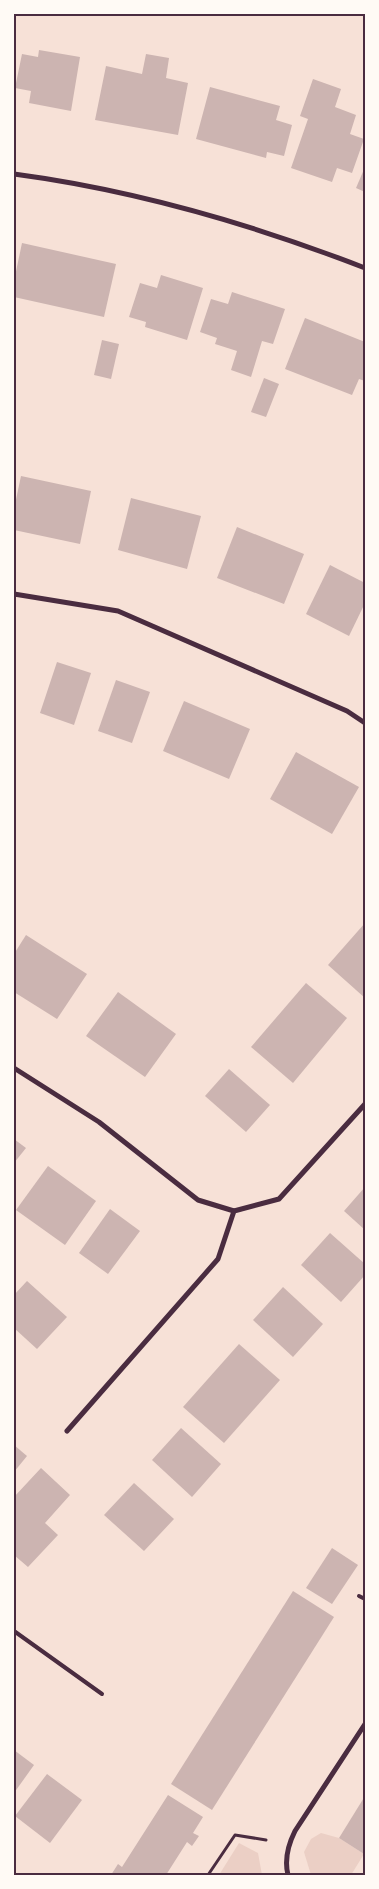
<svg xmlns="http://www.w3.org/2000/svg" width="379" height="1889" font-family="Lato,sans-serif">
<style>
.green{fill:#ebcfc5}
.building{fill:#ccb4b1}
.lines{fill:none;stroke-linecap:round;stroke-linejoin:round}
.path{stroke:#4a2c40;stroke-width:3}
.service{stroke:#4a2c40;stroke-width:4}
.minor{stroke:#4a2c40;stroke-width:5}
.neatline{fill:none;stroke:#4a2c40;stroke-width:2}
</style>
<rect width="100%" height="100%" fill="#f7e1d7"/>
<g class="green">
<path d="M321,1833L339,1838L364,1854L351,1875H311L304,1852L311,1839Z"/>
<path d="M239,1843L258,1853L262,1875H219Z"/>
</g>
<g class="building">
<path d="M39,50L80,57L71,111L29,103L31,91L15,88L22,54L38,57Z"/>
<path d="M146,54L169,58L166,78L188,83L178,135L95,120L106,66L142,74Z"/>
<path d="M313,79L341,89L335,107L356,115L350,134L364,139L352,173L337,168L332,182L291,168L308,119L300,116Z"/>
<path d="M210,87L280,106L276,120L292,125L284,156L267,152L266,158L196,139Z"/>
<path d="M365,167V192L356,188Z"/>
<path d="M22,243L116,264L104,317L14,297V281Z"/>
<path d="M161,275L203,288L187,340L145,327L146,322L129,317L140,283L157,288Z"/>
<path d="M232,292L285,309L273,344L262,341L251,377L231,370L237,351L215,344L217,338L200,332L211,299L228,304Z"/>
<path d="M305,318L365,342V381L359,379L352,395L285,369Z"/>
<path d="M102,340L119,344L111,379L94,375Z"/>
<path d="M264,378L279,384L266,417L251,412Z"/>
<path d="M21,476L91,491L80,544L14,530V509Z"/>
<path d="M131,498L201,516L187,569L118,550Z"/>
<path d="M237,527L304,554L284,604L217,578Z"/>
<path d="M330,565L365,583V603L349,636L306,614Z"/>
<path d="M57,662L91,673L74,725L40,713Z"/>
<path d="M116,680L150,692L132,743L98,731Z"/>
<path d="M184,701L250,729L229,779L163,751Z"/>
<path d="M296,752L359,787L332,834L270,799Z"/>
<path d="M365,923V998L328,965Z"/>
<path d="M26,935L87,974L57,1019L14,992V954Z"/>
<path d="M306,983L347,1018L293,1083L251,1047Z"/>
<path d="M118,992L176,1034L145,1077L86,1036Z"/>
<path d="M229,1069L270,1105L246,1132L205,1096Z"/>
<path d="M14,1139L26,1148L14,1163Z"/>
<path d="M48,1166L96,1201L65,1245L16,1210Z"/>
<path d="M365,1187V1230L344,1211Z"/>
<path d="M110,1209L140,1231L108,1274L79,1253Z"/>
<path d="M330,1233L365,1264V1275L341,1302L301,1265Z"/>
<path d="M27,1281L67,1317L37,1349L14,1328V1295Z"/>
<path d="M283,1287L323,1324L293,1357L253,1320Z"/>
<path d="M239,1344L280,1380L224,1443L183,1407Z"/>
<path d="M181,1428L221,1464L192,1497L152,1460Z"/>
<path d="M14,1445L27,1456L14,1472Z"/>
<path d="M41,1468L70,1495L45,1523L58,1535L28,1567L14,1555V1497Z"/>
<path d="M134,1483L174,1519L144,1551L104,1515Z"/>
<path d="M332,1548L358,1565L332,1604L306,1588Z"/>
<path d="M293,1591L334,1617L212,1810L171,1784Z"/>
<path d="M14,1750L34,1765L14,1793Z"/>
<path d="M47,1774L82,1800L50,1843L15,1816Z"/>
<path d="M168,1795L203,1817L193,1833L199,1836L192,1846L187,1842L166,1875H111L118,1864L122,1867Z"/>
<path d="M365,1796V1852L364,1854L339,1838Z"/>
</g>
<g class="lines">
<path class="path" d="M208,1875L235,1835L266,1840"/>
<g class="service">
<path d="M359,1596L365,1599"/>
<path d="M14,1631L102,1694"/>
</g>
<g class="minor">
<path d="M14,174C134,190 252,224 365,268"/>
<path d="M14,594L118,611L347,711L365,723"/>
<path d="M14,1068L99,1122L198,1200L234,1211"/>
<path d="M67,1431L218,1259L234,1211L279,1199L365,1104"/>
<path d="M288,1875C284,1859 288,1845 295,1831L365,1724"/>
</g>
</g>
<rect width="379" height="1889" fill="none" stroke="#fffaf5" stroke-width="30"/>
<rect x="15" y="15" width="349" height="1859" class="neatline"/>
</svg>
